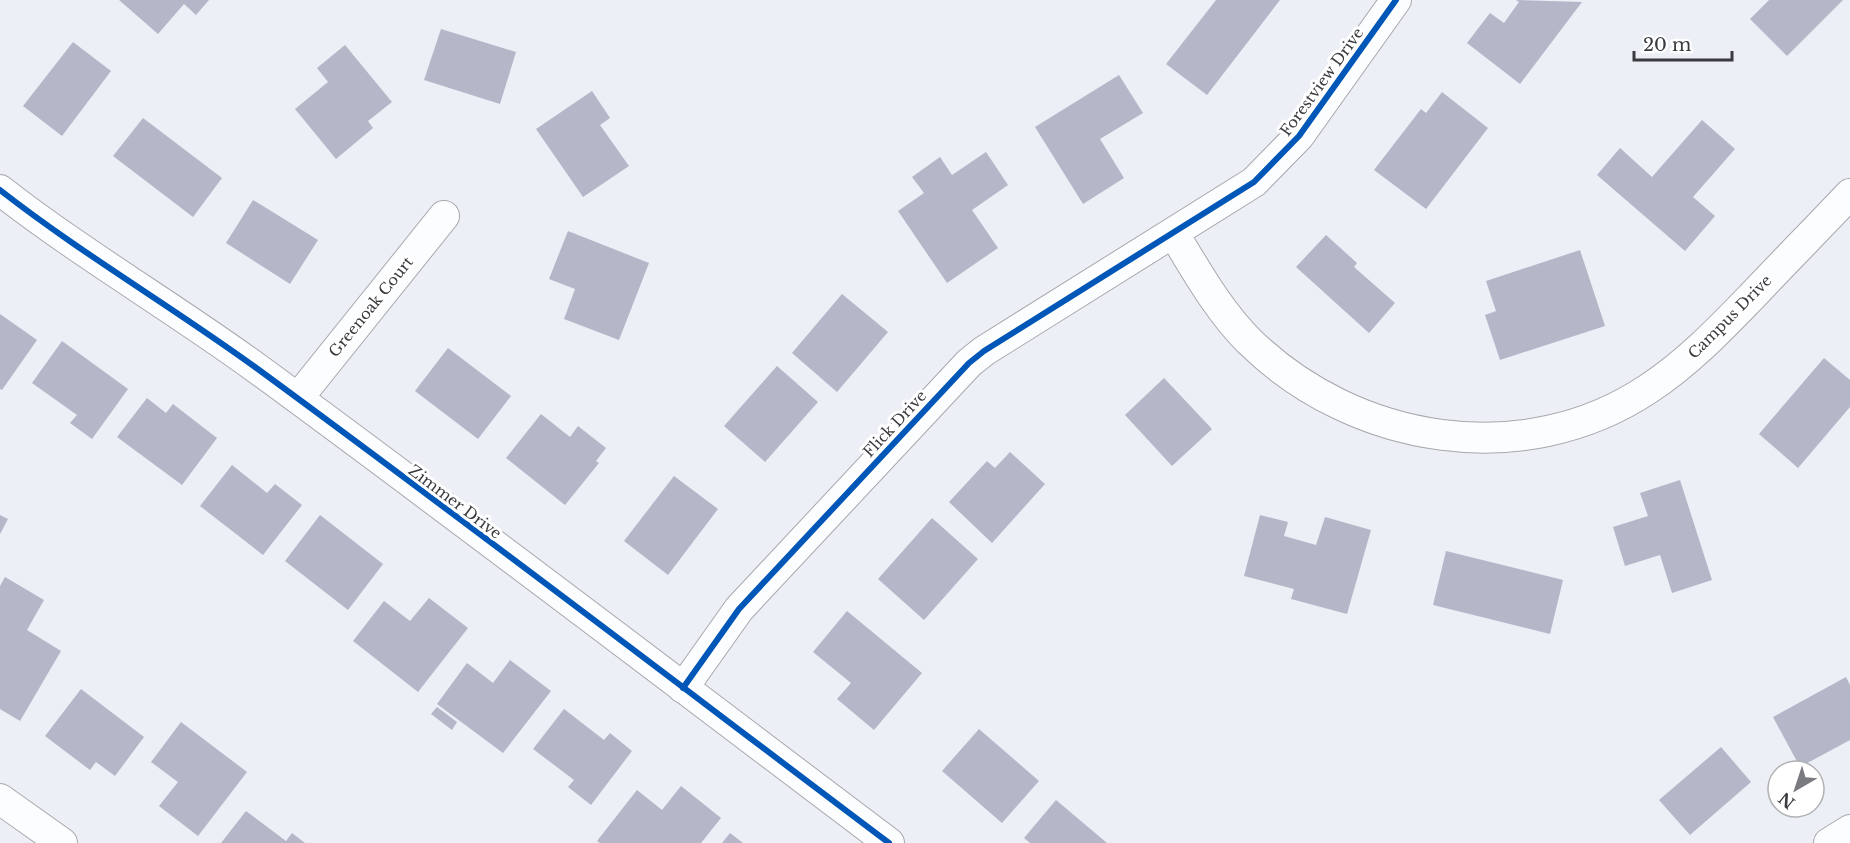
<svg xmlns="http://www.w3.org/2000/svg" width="1850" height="843" font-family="'Libre Baskerville',serif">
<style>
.building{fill:#b3b7c8}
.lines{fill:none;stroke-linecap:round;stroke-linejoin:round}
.street-casing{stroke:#a6a8ad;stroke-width:32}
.street{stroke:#fcfdfe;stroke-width:30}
.cycleway-casing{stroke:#fff;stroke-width:10}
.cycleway{stroke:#0057b8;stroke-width:6}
.labels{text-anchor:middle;stroke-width:6;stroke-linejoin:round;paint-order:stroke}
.street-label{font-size:15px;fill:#393b3f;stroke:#fff}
</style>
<rect width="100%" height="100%" fill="#eceff6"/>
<g class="building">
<path d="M119,0H209L196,15L184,4L158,34Z"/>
<path d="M1216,0H1280L1207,95L1166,64Z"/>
<path d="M1516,0L1582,2L1520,84L1467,43L1490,13L1504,23L1519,2Z"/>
<path d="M1769,0H1843L1787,56L1750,19Z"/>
<path d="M441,29L516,52L500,104L424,80Z"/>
<path d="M73,42L111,71L62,136L23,106Z"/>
<path d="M345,45L392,102L368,121L373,128L336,159L295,109L328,82L317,68Z"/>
<path d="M1119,75L1143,113L1100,139L1124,178L1083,204L1035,127Z"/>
<path d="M592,91L610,118L600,125L629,166L583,197L536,129Z"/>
<path d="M1442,92L1488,128L1426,209L1374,170L1421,109L1426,113Z"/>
<path d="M143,118L222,178L193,217L113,156Z"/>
<path d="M1702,120L1735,149L1693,197L1715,216L1685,251L1597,175L1620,148L1652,177Z"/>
<path d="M986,152L1008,185L972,210L998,248L947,283L898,211L924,193L912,177L940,157L952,175Z"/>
<path d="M253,200L318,240L290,284L226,243Z"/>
<path d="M568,231L649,263L619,340L564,319L575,289L549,279Z"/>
<path d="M1326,235L1357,263L1354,267L1395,303L1369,333L1296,267Z"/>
<path d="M1580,250L1605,326L1500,360L1485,315L1496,311L1486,281Z"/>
<path d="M842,294L888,332L837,392L792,353Z"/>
<path d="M0,314L37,340L2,390L0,389Z"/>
<path d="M62,341L128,389L92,439L70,423L77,415L32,383Z"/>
<path d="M448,348L511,396L478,439L415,391Z"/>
<path d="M1824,358L1850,380V407L1798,468L1759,434Z"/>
<path d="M777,366L818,402L765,462L724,426Z"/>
<path d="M1164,378L1212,429L1172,466L1125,415Z"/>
<path d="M147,398L166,413L173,404L217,438L182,485L117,437Z"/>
<path d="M541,414L570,437L578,426L606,448L596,461L599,463L565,505L506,458Z"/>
<path d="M1010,452L1045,484L992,543L949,502L987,461L995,468Z"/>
<path d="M232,465L267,493L275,484L302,505L263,555L200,506Z"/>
<path d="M674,476L718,509L668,575L624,541Z"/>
<path d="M1680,480L1712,580L1672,593L1660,555L1625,566L1613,527L1648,516L1640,493Z"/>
<path d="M0,515L8,519L0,534Z"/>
<path d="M320,515L383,564L348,610L285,561Z"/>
<path d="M1260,515L1288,522L1284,536L1316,545L1325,517L1371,530L1347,614L1291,599L1294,589L1244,576Z"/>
<path d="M932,518L978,559L924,620L878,579Z"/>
<path d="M1446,551L1563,580L1550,634L1433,605Z"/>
<path d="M5,577L44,600L27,630L61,651L20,721L0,709V586Z"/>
<path d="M429,598L468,628L418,692L353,641L384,601L410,621Z"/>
<path d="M847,611L922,673L874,730L837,699L851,683L813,652Z"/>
<path d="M510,660L551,691L503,753L437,704L467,663L493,683Z"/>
<path d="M1846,677L1850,685V740L1800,767L1773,717Z"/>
<path d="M81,689L144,737L115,776L96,762L90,770L45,736Z"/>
<path d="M437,707L457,722L452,730L431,714Z"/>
<path d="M564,709L604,740L610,733L632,751L591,805L568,787L574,780L533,749Z"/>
<path d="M181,722L247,772L198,836L159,806L178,782L151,762Z"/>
<path d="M979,729L1039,781L1002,823L942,771Z"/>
<path d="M1721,747L1751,782L1690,835L1659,800Z"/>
<path d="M681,786L721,818L701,843H600L597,841L637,790L662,810Z"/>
<path d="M1056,800L1107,843H1030L1024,838Z"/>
<path d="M246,811L286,841L292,833L305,843H221Z"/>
<path d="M730,833L743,843H722Z"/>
</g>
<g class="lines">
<defs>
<g id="street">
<path d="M0,190C82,254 171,306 255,367C468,523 678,684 889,843"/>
<path d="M1174,234C1196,270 1218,310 1249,341C1354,444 1523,472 1648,389C1689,362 1722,327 1756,292C1787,259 1819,227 1850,194"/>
<path d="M298,398L444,216"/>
<path d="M683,688L739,609L969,363L984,351L1254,182L1299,136L1396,0"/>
<path d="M0,799L62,843"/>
<path d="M1829,843L1850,830"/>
</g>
</defs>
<use href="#street" class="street-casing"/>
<use href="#street" class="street"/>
<defs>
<g id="cycleway">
<path d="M0,190C82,254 171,306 255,367C468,523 678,684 889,843"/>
<path d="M683,688L739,609L969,363L984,351L1254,182L1299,136L1396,0"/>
</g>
</defs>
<use href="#cycleway" class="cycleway-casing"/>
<use href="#cycleway" class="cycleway"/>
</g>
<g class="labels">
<g class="street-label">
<text transform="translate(1322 82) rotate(-54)" y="5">Forestview Drive</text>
<text transform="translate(371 307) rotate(-51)" y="5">Greenoak Court</text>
<text transform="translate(1730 317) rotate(-45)" y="5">Campus Drive</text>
<text transform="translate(895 424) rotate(-47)" y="5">Flick Drive</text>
<text transform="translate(455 502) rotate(37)" y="5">Zimmer Drive</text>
</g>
</g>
<g transform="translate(1796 789) rotate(219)"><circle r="28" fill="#ffffff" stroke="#b0b1b2" stroke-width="1.5"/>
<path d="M0-4.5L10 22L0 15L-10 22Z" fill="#787a7f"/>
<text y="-9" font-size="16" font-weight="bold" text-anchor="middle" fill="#393b3f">N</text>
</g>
<path d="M1634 51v9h98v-9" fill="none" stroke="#393b3f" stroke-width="3"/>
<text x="1643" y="51" font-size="18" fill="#393b3f" stroke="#ffffff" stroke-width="4.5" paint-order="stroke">20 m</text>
</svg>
